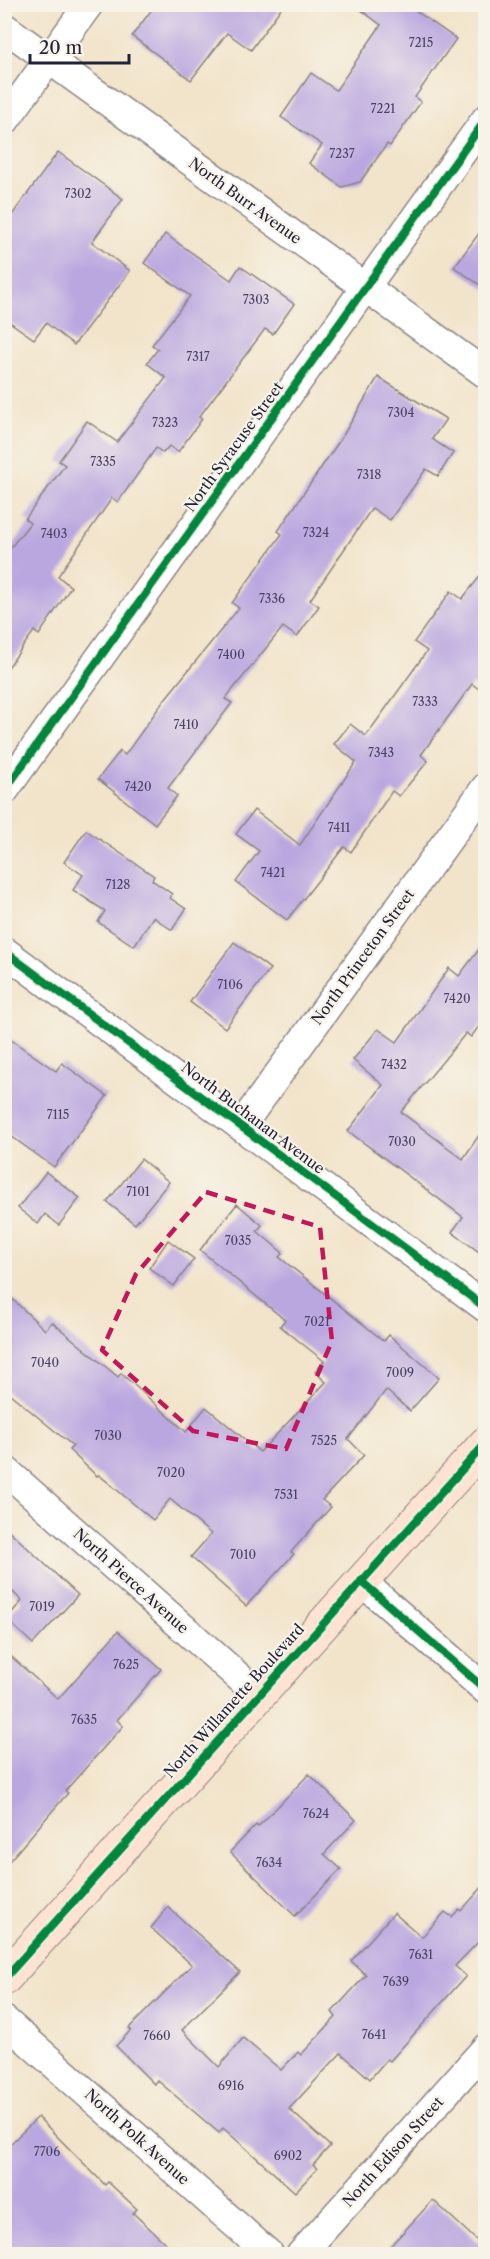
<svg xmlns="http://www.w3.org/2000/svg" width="490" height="2259" font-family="'Libre Caslon Text',serif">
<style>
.building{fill:#bba7e0}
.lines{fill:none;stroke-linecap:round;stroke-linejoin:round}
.street-casing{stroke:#8a8382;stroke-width:31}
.secondary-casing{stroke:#8a8382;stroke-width:35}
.street{stroke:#fff;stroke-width:28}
.secondary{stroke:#fee3d2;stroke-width:33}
.cycleway-casing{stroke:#f7f3e8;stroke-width:11}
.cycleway{stroke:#00873e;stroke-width:8}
.marked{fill:none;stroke:#c2185b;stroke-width:4.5;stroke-dasharray:12 8;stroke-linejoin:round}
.labels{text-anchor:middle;stroke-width:4.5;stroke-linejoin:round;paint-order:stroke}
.number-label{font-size:12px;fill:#484364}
.street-label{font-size:15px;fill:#22223b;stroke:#f7f3e8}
</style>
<rect width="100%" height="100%" fill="#f7f3e8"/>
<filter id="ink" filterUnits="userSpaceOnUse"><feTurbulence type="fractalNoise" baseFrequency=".0167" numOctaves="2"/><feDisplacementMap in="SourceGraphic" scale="12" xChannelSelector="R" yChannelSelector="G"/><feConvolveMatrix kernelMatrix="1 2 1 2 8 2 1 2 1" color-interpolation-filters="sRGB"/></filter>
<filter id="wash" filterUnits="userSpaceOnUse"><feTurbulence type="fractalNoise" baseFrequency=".008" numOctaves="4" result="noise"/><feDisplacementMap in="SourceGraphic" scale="24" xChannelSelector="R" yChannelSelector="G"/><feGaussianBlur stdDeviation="1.35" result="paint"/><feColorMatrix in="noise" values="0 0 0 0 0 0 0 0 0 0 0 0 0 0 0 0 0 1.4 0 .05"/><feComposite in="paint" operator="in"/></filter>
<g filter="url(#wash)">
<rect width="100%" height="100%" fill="#f2e4ca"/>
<g id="blocks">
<g class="building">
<path d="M156,4H284L251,50L227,33L191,80L132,36Z"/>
<path d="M353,4H406L456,39L415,97L421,102L390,146L387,144L360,182L342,187L309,163L322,145L281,117L311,73L336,90L381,25Z"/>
<path d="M58,152L123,199L92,242L130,271L74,345L46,323L34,339L4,318V226Z"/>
<path d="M486,224V289L454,267Z"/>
<path d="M165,234L231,280L240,266L294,304L273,334L265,329L199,417L202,419L178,452L169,446L163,453L156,448L118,502L112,498L58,576L71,587L39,635L34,631L4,673V556L30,523L25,519L65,465L59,461L87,421L117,442L166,378L147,363L158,349L152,345L190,296L144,263Z"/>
<path d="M378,377L446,419L432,439L453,453L438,476L426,469L390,520L372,508L310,600L319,606L297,637L283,627L225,699L232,703L168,788L177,796L155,824L98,779L120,751L125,755L165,699L239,608L232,603L282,534L278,531L342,437Z"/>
<path d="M486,569V694L472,684L421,755L428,761L399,796L392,791L351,852L344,847L287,920L236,882L259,851L236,834L254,810L300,845L356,762L334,744L350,724L366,736L427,651L414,642L451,591L462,599Z"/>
<path d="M86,830L154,876L152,880L172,894L170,898L186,909L172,930L153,917L134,946L98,922L105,911L73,890L83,875L64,862Z"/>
<path d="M486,940V1017L471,1037L466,1033L401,1112L463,1159L486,1125V1257L452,1232L463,1217L348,1131L383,1085L353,1060L378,1029L397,1042L449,968L459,976Z"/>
<path d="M234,942L270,969L225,1028L190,1002Z"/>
<path d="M4,1035L56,1071L62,1063L107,1096L54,1167L4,1131Z"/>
<path d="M141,1159L169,1182L135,1224L107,1202Z"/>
<path d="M46,1172L80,1198L59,1225L45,1214L38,1224L18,1208Z"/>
<path d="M237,1204L262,1225L257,1231L283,1253L279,1257L384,1341L389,1335L439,1378L410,1411L386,1390L348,1439L364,1455L322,1500L331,1507L291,1552L294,1554L246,1606L191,1557L211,1534L170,1499L153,1520L99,1475L97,1476L69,1450L73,1446L4,1389V1291L45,1330L52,1322L118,1377L121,1373L186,1432L206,1407L260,1452L326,1382L315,1372L324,1361L280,1326L285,1320L200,1250Z"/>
<path d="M168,1240L194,1259L174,1286L149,1268Z"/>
<path d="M4,1526L78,1595L33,1644L6,1619L22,1601L4,1583Z"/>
<path d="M118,1631L161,1669L117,1720L123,1726L65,1791L68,1793L4,1867V1650L58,1699Z"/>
<path d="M309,1774L356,1820L324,1854L341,1869L295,1916L230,1852L256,1825L258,1827Z"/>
<path d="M486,1883V1934L455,1966L466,1976L390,2061L387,2059L370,2079L341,2053L289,2109L330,2146L313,2165L317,2169L295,2192L223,2128L219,2133L157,2080L154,2084L116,2046L131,2030L129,2028L192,1965L151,1928L168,1907L240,1972L182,2030L219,2067L243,2038L281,2070L298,2052L301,2055L336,2017L332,2012L366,1975L351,1961L394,1913L422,1937L445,1912L452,1917L459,1909L461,1911Z"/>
<path d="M38,2117L105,2185L108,2182L137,2209L133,2213L177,2254H4V2150Z"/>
<path d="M433,2200L486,2249V2254H383Z"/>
</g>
</g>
</g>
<g filter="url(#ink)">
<use href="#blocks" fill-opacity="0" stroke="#8a8382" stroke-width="1.5"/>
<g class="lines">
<defs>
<g id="street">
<path d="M4,27L486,374"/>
<path d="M4,122L89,4"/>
<path d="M4,791L486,119"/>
<path d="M4,951L486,1308"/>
<path d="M241,1126L486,787"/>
<path d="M4,1469L258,1694"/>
<path d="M361,1581L486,1690"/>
<path d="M4,2020L269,2254"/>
<path d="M301,2254L486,2048"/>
</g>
<path id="secondary" d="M4,1979L486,1443"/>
</defs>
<use href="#street" class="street-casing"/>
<use href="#secondary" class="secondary-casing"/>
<use href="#street" class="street"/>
<use href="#secondary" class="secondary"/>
<defs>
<g id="cycleway">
<path d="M4,791L486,119"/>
<path d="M4,951L486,1308"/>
<path d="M361,1581L486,1690"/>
<path d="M4,1979L486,1443"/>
</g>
</defs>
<use href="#cycleway" class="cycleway-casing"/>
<use href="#cycleway" class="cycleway"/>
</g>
</g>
<path class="marked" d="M206,1192L320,1227L332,1341L286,1449L193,1431L102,1350L136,1274Z"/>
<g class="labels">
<g class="number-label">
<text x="421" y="47">7215</text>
<text x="383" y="113">7221</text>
<text x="342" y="158">7237</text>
<text x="78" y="198">7302</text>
<text x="256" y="304">7303</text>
<text x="198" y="361">7317</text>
<text x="401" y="417">7304</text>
<text x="165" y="427">7323</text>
<text x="103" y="466">7335</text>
<text x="369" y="479">7318</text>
<text x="316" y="537">7324</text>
<text x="54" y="538">7403</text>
<text x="272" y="603">7336</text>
<text x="231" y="659">7400</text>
<text x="425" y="706">7333</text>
<text x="186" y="729">7410</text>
<text x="381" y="757">7343</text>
<text x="138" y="791">7420</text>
<text x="339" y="832">7411</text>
<text x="273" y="877">7421</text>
<text x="118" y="889">7128</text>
<text x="230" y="989">7106</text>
<text x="457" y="1003">7420</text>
<text x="394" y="1069">7432</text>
<text x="58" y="1119">7115</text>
<text x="402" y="1146">7030</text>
<text x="138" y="1196">7101</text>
<text x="238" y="1245">7035</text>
<text x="317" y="1326">7021</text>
<text x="45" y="1367">7040</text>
<text x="400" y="1377">7009</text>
<text x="108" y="1440">7030</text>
<text x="324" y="1445">7525</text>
<text x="171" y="1477">7020</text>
<text x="286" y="1499">7531</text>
<text x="243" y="1559">7010</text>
<text x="42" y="1611">7019</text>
<text x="126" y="1669">7625</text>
<text x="84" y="1724">7635</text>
<text x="316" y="1818">7624</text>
<text x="269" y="1867">7634</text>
<text x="421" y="1959">7631</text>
<text x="396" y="1986">7639</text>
<text x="374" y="2039">7641</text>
<text x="157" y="2040">7660</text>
<text x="231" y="2090">6916</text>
<text x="47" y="2156">7706</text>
<text x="288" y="2160">6902</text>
</g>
<g class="street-label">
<text transform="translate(245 201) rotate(36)" y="5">North Burr Avenue</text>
<text transform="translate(234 447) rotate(-54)" y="5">North Syracuse Street</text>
<text transform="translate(363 957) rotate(-54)" y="5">North Princeton Street</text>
<text transform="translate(253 1118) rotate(37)" y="5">North Buchanan Avenue</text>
<text transform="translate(131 1581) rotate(42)" y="5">North Pierce Avenue</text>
<text transform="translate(234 1701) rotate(-48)" y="5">North Willamette Boulevard</text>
<text transform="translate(137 2137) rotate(42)" y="5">North Polk Avenue</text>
<text transform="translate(393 2152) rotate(-48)" y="5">North Edison Street</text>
</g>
</g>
<rect width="490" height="2259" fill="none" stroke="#f7f3e8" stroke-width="24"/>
<path d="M30 54v9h99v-9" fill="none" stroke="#22223b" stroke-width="3"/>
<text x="39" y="54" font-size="18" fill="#22223b" stroke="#f7f3e8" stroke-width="4.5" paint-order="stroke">20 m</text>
</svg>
